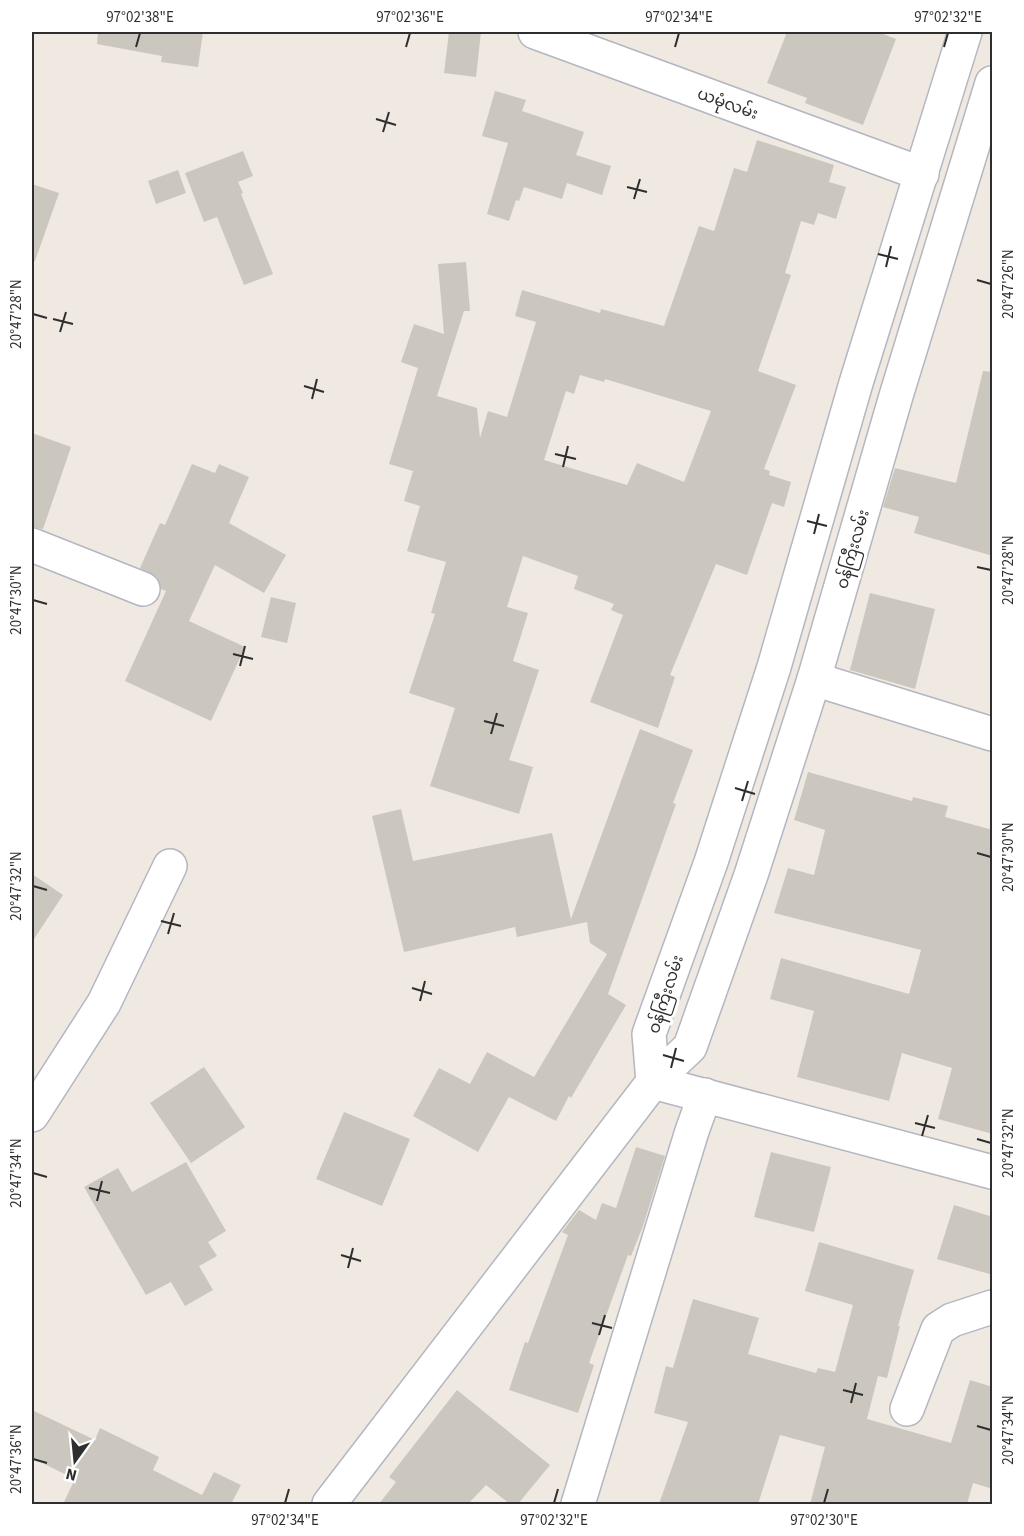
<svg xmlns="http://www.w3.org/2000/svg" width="1024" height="1536" font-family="'Source Sans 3','Noto Sans Myanmar',sans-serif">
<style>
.building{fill:#cbc7bf;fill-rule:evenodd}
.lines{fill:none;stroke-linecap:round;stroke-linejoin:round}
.minor-casing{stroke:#b4b7c1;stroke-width:36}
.minor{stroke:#fff;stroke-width:33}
.ticks{fill:none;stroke:#2e2e2e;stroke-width:2}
.labels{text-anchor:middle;stroke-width:6;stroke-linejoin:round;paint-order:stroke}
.street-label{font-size:16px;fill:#2e2e2e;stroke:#fff}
.neatline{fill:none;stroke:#2e2e2e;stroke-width:2}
.ticks-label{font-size:15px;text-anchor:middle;fill:#2e2e2e}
</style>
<rect width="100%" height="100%" fill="#efe9e1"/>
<g class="building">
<path d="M98,32H203L198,67L161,62L162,56L97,44Z"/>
<path d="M449,32H481L476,77L444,73Z"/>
<path d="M787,32H878L896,39L863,125L805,103L807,98L767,83Z"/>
<path d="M495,91L526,100L522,111L584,132L576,155L611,166L602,195L567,183L562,199L524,187L519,201L516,200L509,221L487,214L508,143L482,136Z"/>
<path d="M757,140L834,165L829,182L846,187L836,219L818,213L814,225L801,221L785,273L791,275L758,371L796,385L764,469L770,471L769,475L791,482L784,507L772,503L747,575L716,564L670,675L675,677L658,728L590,702L623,615L611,610L614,604L574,589L578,576L523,556L507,607L528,613L513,661L539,670L509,760L533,767L519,814L430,786L455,708L409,693L435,614L431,613L446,562L407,551L420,506L404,501L413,471L389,464L418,368L401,362L414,324L444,334L438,264L466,262L470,311H464L437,396L477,408L480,438L488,411L507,417L536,322L515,316L522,290L600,313L601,309L664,326L699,226L714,231L734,168L747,172ZM580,375L604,382L605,379L711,411L684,482L637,463L627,485L544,460L566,391L574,394Z"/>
<path d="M243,151L253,176L238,182L243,193L241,194L273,274L244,285L217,217L204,222L185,173Z"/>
<path d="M178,170L186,193L156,204L148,181Z"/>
<path d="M32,184L59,193L35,261H32Z"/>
<path d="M983,371L993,372V556L914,533L919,517L883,507L895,468L956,483Z"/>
<path d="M32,433L71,447L43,529L32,527Z"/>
<path d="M192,464L215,473L219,464L249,477L229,523L286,555L264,593L215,565L189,621L245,647L211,721L125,681L166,591L161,589L157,577L140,568L160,523L165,525Z"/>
<path d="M870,593L935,609L915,689L850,670Z"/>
<path d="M271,597L296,603L287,643L261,637Z"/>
<path d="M640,729L693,750L673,803L676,804L608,994L626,1005L571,1098L569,1096L556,1121L509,1097L478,1152L413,1116L439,1068L470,1084L487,1052L534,1077L607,954L590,943L587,922L517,937L515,927L404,952L372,816L401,809L413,861L552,833L571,919Z"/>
<path d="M808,772L912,801L913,797L948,806L945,817L993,830V1134L938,1119L952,1068L902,1053L889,1101L797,1077L814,1011L770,999L781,958L909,994L921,950L774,913L788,868L814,875L825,830L794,820Z"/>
<path d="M32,874L63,895L32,942Z"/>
<path d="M204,1067L245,1127L191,1163L150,1103Z"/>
<path d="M344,1112L410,1139L382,1206L316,1179Z"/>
<path d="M636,1147L665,1156L643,1226L631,1256L628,1255L589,1363L594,1365L578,1413L509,1390L525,1342L528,1343L568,1235L562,1232L579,1210L596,1220L602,1203L616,1208Z"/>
<path d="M771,1152L831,1167L814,1232L754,1217Z"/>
<path d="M186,1162L226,1231L208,1242L217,1256L199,1266L213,1290L185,1306L171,1282L146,1295L84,1187L118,1168L132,1192Z"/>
<path d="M954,1205L993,1217V1275L937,1259Z"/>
<path d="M819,1242L914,1270L898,1326H900L887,1378L878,1376L867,1419L951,1443L970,1380L993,1387V1489L973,1483L967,1504H810L825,1447L780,1435L758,1504H659L688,1422L654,1413L666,1366L673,1368L693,1299L759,1318L748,1354L816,1373L818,1368L835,1372L853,1305L805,1291Z"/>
<path d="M457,1390L550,1465L518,1504H510L486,1485L468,1504H379L396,1482L389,1477Z"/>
<path d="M32,1410L95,1440L100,1428L159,1457L153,1470L202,1495L214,1472L241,1485L231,1504H63L75,1479L32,1458Z"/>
</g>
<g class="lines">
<defs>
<g id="minor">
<path d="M535,32L922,174"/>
<path d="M32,545L143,589"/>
<path d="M814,679L992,734"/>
<path d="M653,1082L649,1034L711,862L774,667L856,383L965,32"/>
<path d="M653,1082L992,1172"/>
<path d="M32,1115L104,1003L170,866"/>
<path d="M907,1409L938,1329L952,1320L992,1307"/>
<path d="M329,1504L653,1082L690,1047L751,875L814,679L896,396L992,83"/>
<path d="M578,1504L692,1131L705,1095"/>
</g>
</defs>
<use href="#minor" class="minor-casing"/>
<use href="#minor" class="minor"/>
</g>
<path class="ticks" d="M136,47L140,33M406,47L410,33M675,47L679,33M944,47L948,33M376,119L396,125M383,132L389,112M627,187L647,192M634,199L640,179M878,254L898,259M886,267L891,246M977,280L991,284M33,314L47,318M53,319L73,324M60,332L66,312M304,386L324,392M312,399L317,379M555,454L576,459M563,467L568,446M807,521L827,526M814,534L819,514M977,567L991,570M33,600L47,604M233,654L253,659M240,666L245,646M484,721L504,726M491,734L497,713M735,788L755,794M742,801L748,781M977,853L991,857M33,886L47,890M161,921L181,926M168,934L174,913M412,988L432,994M420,1001L425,981M663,1055L684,1061M671,1068L676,1048M915,1123L935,1128M922,1136L928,1115M977,1139L991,1143M33,1173L47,1177M89,1188L110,1193M97,1201L102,1181M341,1255L361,1261M348,1268L353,1248M592,1323L612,1328M599,1335L605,1315M843,1390L863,1395M851,1403L856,1383M977,1426L991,1430M33,1459L47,1463M285,1503L289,1489M554,1503L558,1489M824,1503L828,1489"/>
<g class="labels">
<g class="street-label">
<text transform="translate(728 103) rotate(20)" y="6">ယမုံလမ်း</text>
<text transform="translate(852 549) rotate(-74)" y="6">ဝန်ကြီးလမ်း</text>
<text transform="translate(665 994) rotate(-72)" y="6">ဝန်ကြီးလမ်း</text>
</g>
</g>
<rect width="1024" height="1536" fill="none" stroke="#ffffff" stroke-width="66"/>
<g transform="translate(75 1461) rotate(195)" stroke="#ffffff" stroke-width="4.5" paint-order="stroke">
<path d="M0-4.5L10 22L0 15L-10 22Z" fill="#2e2e2e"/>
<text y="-9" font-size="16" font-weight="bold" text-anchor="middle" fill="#2e2e2e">N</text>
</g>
<rect x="33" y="33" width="958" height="1470" class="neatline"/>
<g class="ticks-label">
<text x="140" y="22">97°02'38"E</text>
<text x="410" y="22">97°02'36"E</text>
<text x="679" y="22">97°02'34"E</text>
<text x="948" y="22">97°02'32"E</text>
<text transform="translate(1008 284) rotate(-90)" y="5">20°47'26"N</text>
<text transform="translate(16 314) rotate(-90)" y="5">20°47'28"N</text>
<text transform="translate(1008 570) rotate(-90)" y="5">20°47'28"N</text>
<text transform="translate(16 600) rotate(-90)" y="5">20°47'30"N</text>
<text transform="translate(1008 857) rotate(-90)" y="5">20°47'30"N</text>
<text transform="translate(16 886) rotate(-90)" y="5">20°47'32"N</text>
<text transform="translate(1008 1143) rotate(-90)" y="5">20°47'32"N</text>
<text transform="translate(16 1173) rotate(-90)" y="5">20°47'34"N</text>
<text transform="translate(1008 1430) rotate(-90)" y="5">20°47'34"N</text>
<text transform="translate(16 1459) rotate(-90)" y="5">20°47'36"N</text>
<text x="285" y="1525">97°02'34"E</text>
<text x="554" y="1525">97°02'32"E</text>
<text x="824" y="1525">97°02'30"E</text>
</g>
</svg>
